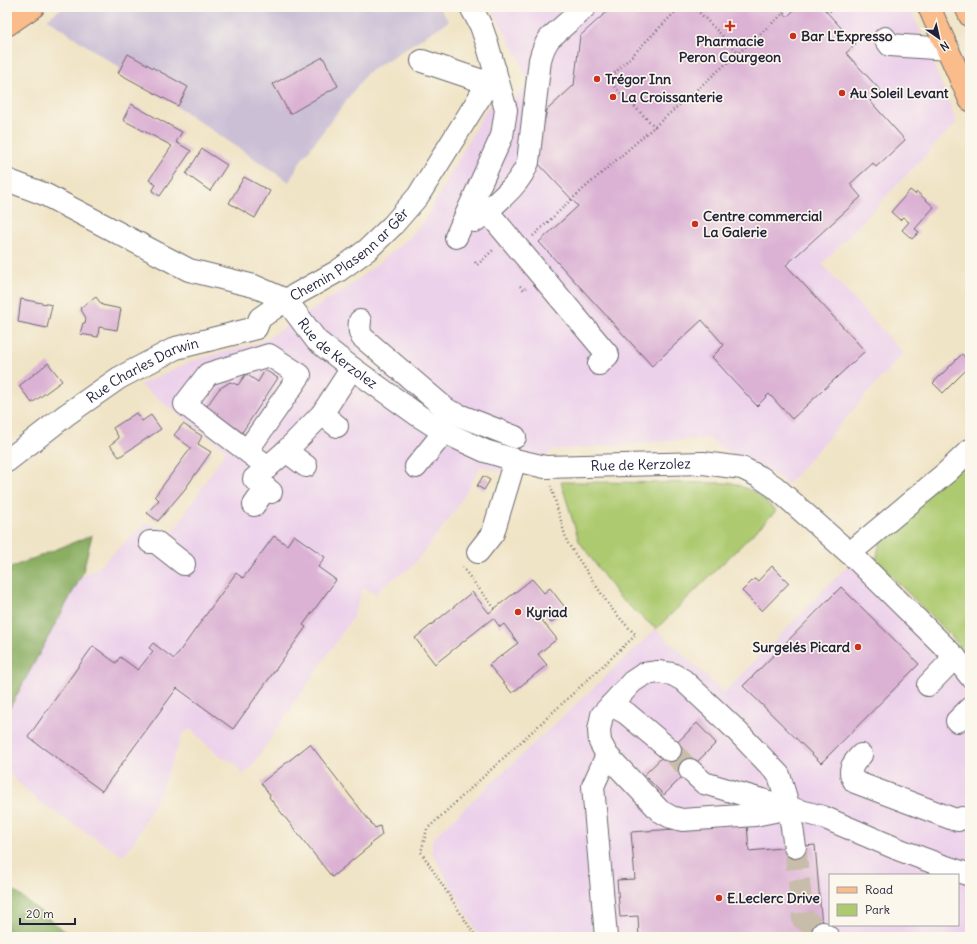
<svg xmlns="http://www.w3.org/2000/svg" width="977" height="944" font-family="Delius,sans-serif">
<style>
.built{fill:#ecd1eb;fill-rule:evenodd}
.industrial{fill:#cbbfd5}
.green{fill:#adca70;stroke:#687656}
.forest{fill:#8aae62;stroke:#56684e}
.building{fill:#dbb2d4}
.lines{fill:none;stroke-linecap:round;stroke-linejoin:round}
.minor-tunnel{stroke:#c7bdaa;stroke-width:22;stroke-dasharray:22 11;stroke-linecap:butt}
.minor-casing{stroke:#6a666c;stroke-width:24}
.major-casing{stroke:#6a666c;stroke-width:24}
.path{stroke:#6a666c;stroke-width:2.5;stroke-dasharray:1 3;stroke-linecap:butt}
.minor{stroke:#fff;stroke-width:22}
.major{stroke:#f9bc8a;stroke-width:22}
.poi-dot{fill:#c8321e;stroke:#fbf7ec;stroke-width:1.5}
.labels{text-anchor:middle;stroke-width:3.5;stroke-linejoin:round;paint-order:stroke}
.poi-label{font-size:14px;font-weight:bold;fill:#22223b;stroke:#fbf7ec;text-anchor:start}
.street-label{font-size:14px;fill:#22223b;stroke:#fbf7ec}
</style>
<rect width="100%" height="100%" fill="#fbf7ec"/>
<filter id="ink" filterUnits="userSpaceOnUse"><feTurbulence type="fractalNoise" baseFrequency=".025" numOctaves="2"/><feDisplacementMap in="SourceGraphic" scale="8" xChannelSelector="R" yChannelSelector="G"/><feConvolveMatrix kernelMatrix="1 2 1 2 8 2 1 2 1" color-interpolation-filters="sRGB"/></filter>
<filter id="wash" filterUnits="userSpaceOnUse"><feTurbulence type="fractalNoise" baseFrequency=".012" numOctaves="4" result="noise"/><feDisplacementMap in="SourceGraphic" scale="16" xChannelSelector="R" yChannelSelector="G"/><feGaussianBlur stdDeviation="0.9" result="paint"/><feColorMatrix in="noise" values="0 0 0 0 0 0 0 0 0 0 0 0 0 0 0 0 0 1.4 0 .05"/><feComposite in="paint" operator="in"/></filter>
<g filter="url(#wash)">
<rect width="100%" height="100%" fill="#f0e4c6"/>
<g class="built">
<path d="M491,7H910L957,122L822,264L903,353L788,484L767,470L717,446L709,438L553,450L522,477L481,466L455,511L411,568L383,585L376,594L363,588L353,617L252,766L243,775L236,764L219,756L190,729L183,733L160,792L135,840L123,856L39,802L7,772V712L55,620L81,577L96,569L146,523L173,532L226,450L140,385L192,361L263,341L354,283L410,237L426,218L487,107L509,104L529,85L520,60Z"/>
<path d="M866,553L970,661V937H480L432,852V839L656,629L724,693L842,571ZM830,875H958V925H830Z"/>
</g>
<path class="industrial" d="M63,7H438L449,21L367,73L300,162L289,182L47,19Z"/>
<g class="green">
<path d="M970,455V660L955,640L876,561L881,537Z"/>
<path d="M561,482L733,483L757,493L776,511L656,629L619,597L579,541Z"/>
</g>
<g class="forest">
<path d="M92,535L82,575L7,713V569Z"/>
<path d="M7,884L8,886L72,937H7Z"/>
</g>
<g id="blocks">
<g class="building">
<path d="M612,7H778L787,17L797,7H822L856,44L846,53L881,91L870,101L905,140L876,167L873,163L850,184L861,197L786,265L865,351L792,419L769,394L757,406L712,357L724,345L702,320L652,366L539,242L578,206L535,160L547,110L574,85L580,36Z"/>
<path d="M128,54L188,87L178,106L118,73Z"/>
<path d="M323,57L338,86L290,114L273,84Z"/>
<path d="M131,104L182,132L176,142L191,151L160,196L152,191L156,185L149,180L172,146L123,120Z"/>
<path d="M202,149L227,165L210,191L186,174Z"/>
<path d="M244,177L270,191L255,218L229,203Z"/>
<path d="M910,190L915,194L917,192L934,207L915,229L919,232L912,239L902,230L909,222L903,217L900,220L891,212Z"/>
<path d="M96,297L102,305L121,309L117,330L99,327L98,337L80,334L83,323H85L86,318L80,308Z"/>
<path d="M21,299L52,305L47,328L18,322Z"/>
<path d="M962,354L970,363V366L943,393L933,383Z"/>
<path d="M48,363L62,381L32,403L19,386Z"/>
<path d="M265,370L278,378L239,437L202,413L219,389L230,382L238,385L246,374L258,382Z"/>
<path d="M136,413L142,421L151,415L161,429L119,457L110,445L119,438L113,428Z"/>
<path d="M183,424L202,436L198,444L211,452L185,489L158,521L147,513L159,500L155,496L191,448L174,435Z"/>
<path d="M483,476L490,480L484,490L477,486Z"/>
<path d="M294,535L325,557L318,567L336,580L303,625L306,627L233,729L177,688L102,791L28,737L93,646L116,663L120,657L138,670L153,651L149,648L153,643L174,659L236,573L243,578L274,536L287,545Z"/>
<path d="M772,566L789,583L762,611L742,591L754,579L758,581Z"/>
<path d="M532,579L544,593L550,588L567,610L551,623L544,614L540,618L557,639L538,654L547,665L512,693L489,665L518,643L504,624L500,627L493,618L435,664L415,638L472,592L489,613Z"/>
<path d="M841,587L919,664L821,763L743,686Z"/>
<path d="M697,723L716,743L664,795L644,775Z"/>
<path d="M310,744L375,828L380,826L382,835L370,844L371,845L332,877L269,797L270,795L261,783Z"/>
<path d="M747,824L749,851L815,845L823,937H639L638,916L620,917L617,880L635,879L631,832Z"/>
</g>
</g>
</g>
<g filter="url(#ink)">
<use href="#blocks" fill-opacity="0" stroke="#6a666c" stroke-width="1"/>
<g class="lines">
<g class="minor-tunnel">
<path d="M670,750L690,770"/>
<path d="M795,847L803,919L823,933"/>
</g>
<defs>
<g id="minor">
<path d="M885,38L890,45L948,49"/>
<path d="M422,61L488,83"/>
<path id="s1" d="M7,180L44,194L189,270L254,286L286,300L317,341L352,368L419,416L444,432L485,451L515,460L545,467L703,463L742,468L760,477L775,487L856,559L955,657L970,676"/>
<path d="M475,197L487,211C503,197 521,182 528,162L540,60C542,52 544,45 550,38L585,7"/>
<path d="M475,221L487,211L608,355L599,364"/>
<path d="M456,237L502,136L506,110L487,43L481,26L471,7"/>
<path d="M360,321C359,327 359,332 362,337L446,409L451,412L515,437"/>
<path d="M322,414L337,426"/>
<path d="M247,451L300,375L269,355L208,374L185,404L268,467"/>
<path d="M286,451L306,466"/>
<path id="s2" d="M7,461L66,415L119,378L176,348L256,328L260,318L286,300L338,271L367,250L392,226L418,196L478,100L495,70"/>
<path d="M416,467L444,432"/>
<path d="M271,492L254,479L286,451L322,414L352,368"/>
<path d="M254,505L266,488"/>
<path d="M150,542H156L184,564"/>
<path d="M478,552L493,533L515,460"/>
<path d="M850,553L947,472L970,450"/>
<path d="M928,685L955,657"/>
<path d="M611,705L626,713L670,750"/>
<path d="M957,721L970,708"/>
<path d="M861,755C852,764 847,771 855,782L953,819L958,820L962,818"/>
<path d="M690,770L704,783L789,808L823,817L900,850L943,866L970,875"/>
<path d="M789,808L755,815L682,820L671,817L660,811L607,755L600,742L599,730L602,715L632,682L644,674L658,672L672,674L683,680L734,728L779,775L789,808L795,847"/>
<path d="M823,933L828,937"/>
<path d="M606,937L593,786L607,755"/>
</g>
<g id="major">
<path d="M929,7L970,100"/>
<path d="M966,7L970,16"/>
<path d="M7,25L33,7"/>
</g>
</defs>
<use href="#minor" class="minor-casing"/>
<use href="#major" class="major-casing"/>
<g class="path">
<path d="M694,7L739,53"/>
<path d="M824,7L829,12L834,7"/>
<path d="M655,127L608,80L680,7"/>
<path d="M533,236L572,199L784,13L785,7"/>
<path d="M475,262L477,265L493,250"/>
<path d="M520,286L524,290L526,288"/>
<path d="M462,567L495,609"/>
<path d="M476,937L421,852L427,829L636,635L627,626L611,608L567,542L551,486"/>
</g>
<use href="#minor" class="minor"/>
<use href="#major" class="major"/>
</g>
</g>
<g class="poi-dot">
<path d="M728 20h4v4h4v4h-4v4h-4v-4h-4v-4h4z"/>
<circle cx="793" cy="36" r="4"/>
<circle cx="597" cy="79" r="4"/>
<circle cx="842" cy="93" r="4"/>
<circle cx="613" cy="97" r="4"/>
<circle cx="695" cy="224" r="4"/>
<circle cx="518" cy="612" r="4"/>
<circle cx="858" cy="647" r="4"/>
<circle cx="719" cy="898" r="4"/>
</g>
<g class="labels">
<g class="poi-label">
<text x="801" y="41">Bar L'Expresso</text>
<text x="730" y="46" text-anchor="middle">Pharmacie<tspan x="730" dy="16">Peron Courgeon</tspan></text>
<text x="605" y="84">Trégor Inn</text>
<text x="850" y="98">Au Soleil Levant</text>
<text x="621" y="102">La Croissanterie</text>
<text x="703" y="221">Centre commercial<tspan x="703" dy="16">La Galerie</tspan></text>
<text x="526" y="617">Kyriad</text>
<text x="850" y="652" text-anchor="end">Surgelés Picard</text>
<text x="727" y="903">E.Leclerc Drive</text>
</g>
<g class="street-label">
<text dy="5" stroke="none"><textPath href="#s2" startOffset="407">Chemin Plasenn ar Gêr</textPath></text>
<text dy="5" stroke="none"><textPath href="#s1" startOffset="380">Rue de Kerzolez</textPath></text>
<text dy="5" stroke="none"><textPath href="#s2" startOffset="164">Rue Charles Darwin</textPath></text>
<text dy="5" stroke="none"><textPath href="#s1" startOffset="716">Rue de Kerzolez</textPath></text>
</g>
</g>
<rect width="977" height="944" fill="none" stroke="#fbf7ec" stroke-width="24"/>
<rect x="829" y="874" width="130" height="52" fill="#fbf7ec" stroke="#a4a2a5"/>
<rect x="837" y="887" width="20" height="6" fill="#f9bc8a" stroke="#a4a2a5"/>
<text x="865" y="894" font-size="12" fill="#22223b">Road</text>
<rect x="837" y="904" width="20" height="12" fill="#adca70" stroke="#a4a2a5"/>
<text x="865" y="914" font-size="12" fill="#22223b">Park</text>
<g transform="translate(939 38) rotate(146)" stroke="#fbf7ec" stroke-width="3" paint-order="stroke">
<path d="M0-3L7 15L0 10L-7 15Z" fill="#22223b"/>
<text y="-6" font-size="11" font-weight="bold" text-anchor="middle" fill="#22223b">N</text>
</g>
<path d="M20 918v6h55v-6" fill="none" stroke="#22223b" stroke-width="2"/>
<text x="26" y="918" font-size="12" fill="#22223b" stroke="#fbf7ec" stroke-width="3" paint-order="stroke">20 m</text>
</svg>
